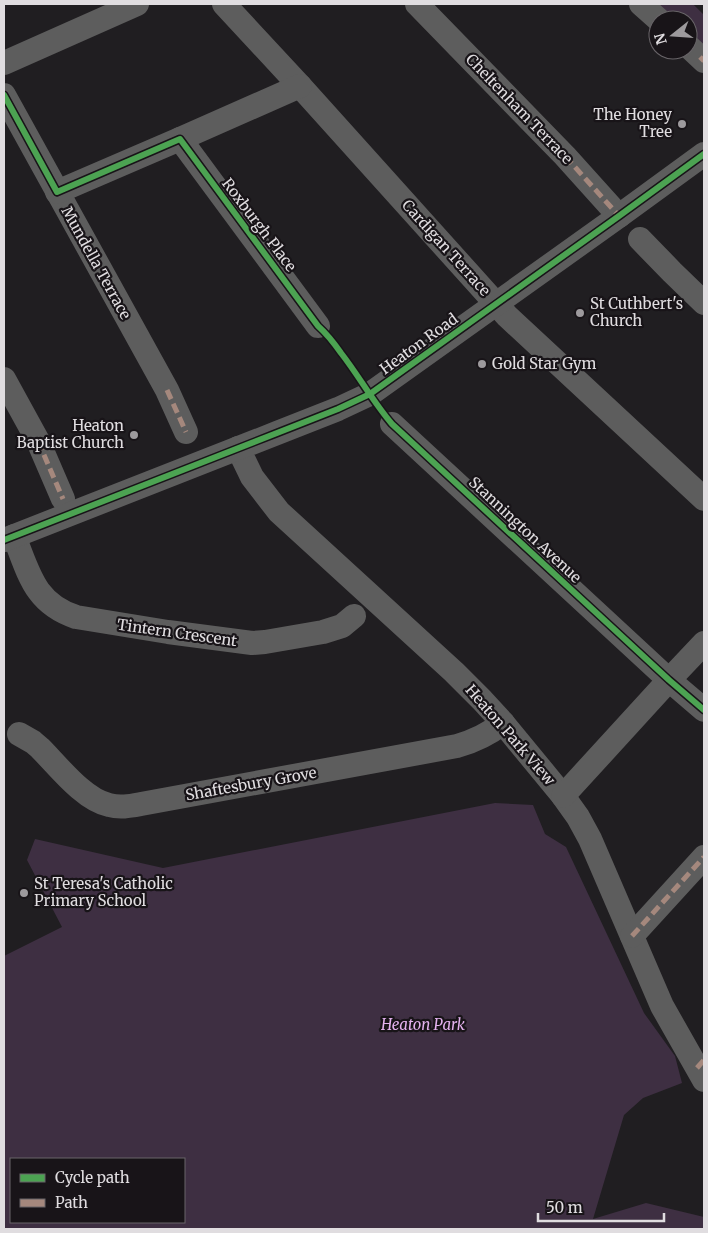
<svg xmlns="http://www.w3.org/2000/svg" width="708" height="1233" font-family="Merriweather,serif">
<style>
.green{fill:#3e2f42;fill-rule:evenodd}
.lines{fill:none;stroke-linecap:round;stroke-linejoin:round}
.minor{stroke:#5d5d5d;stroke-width:24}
.quiet{stroke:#a5887d;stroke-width:5;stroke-dasharray:10 5;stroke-linecap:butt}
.cycleway-casing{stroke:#181418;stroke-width:9}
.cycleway{stroke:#4ca352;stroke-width:6}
.poi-dot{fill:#9d9a9d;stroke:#181418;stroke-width:2}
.labels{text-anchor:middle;stroke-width:4.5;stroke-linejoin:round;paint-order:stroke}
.street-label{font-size:15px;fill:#e0dde0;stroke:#181418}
.poi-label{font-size:15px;fill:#e0dde0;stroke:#181418;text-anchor:start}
.park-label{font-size:15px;font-style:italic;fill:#e2b1ed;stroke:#181418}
</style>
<rect width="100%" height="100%" fill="#201e21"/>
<g class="green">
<path d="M648,4H693L704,15V56L688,41V20H665Z"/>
<path d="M495,803L533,805L545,834L566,847L644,1013L675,1056L682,1083L643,1098L624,1115L593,1219L646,1203L704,1217V1229H4V956L62,927L27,860L35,839L163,868ZM11,1159H184V1222H11Z"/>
</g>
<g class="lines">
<g class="minor">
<path d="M224,4L300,86L507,316L704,499"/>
<path d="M417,4L565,156L619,216"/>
<path d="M641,4L659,20"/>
<path d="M688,46L704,61"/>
<path d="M4,63L137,4"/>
<path d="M4,95L167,390L186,432"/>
<path d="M180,139L318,326"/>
<path d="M57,192L180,139L300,86"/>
<path d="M640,239L672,272L704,303"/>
<path d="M4,379L38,441L63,499"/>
<path d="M392,424L669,680L704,710"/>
<path d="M238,448L252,477L279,512L454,672L482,700L503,723L563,796L578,817L590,839L662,1006L704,1080"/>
<path d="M14,536C29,573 34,603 76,617L168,632L252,643L265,642L323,632L342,626L354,616"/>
<path d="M4,540L277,433L338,409L370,394L619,216L704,154"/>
<path d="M19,734L33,742L40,748C58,766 84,800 109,805C120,808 130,806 141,804L457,746C475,741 489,734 503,723"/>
<path d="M563,796L669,680L704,643"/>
<path d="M632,936L704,857"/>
</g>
<g class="quiet">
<path d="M700,57L704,61"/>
<path d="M565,156L619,216"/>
<path d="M167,390L186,432"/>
<path d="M38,441L63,499"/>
<path d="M632,936L704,857"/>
<path d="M697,1068L704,1060"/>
</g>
<defs>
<g id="cycleway">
<path d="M4,95L57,192L180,139L318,326C327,334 334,343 341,353C359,376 373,402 392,424L669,680L704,710"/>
<path d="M4,540L277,433L338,409L370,394L619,216L704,154"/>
</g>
</defs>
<use href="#cycleway" class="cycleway-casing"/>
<use href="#cycleway" class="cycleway"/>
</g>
<g class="poi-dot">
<circle cx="682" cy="124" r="5"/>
<circle cx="580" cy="313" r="5"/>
<circle cx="482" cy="364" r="5"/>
<circle cx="134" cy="435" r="5"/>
<circle cx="24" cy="893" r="5"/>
</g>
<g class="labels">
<g class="street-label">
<text transform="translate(519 109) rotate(46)" y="5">Cheltenham Terrace</text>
<text transform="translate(259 225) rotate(53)" y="5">Roxburgh Place</text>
<text transform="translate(446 248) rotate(48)" y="5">Cardigan Terrace</text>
<text transform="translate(96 263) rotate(61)" y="5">Mundella Terrace</text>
<text transform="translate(419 344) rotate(-36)" y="5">Heaton Road</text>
<text transform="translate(525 530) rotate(43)" y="5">Stannington Avenue</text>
<text transform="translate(177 633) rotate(8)" y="5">Tintern Crescent</text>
<text transform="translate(510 735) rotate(49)" y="5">Heaton Park View</text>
<text transform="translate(251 784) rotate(-10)" y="5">Shaftesbury Grove</text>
</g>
<g class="poi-label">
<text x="672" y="120" text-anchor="end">The Honey<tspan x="672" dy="17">Tree</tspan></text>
<text x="590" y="309">St Cuthbert's<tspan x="590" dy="17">Church</tspan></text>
<text x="492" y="369">Gold Star Gym</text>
<text x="124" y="431" text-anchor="end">Heaton<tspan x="124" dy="17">Baptist Church</tspan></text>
<text x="34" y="889">St Teresa's Catholic<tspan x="34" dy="17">Primary School</tspan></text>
</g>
<g class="park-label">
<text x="423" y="1030">Heaton Park</text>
</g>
</g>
<rect width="708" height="1233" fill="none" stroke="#e0dde0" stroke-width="10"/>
<rect x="10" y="1158" width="175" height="65" fill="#181418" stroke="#686468"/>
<rect x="20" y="1174" width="25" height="8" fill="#4ca352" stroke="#686468"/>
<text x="55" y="1183" font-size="15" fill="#e0dde0">Cycle path</text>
<rect x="20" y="1199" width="25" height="8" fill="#a5887d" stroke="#686468"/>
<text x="55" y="1208" font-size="15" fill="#e0dde0">Path</text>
<g transform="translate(673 35) rotate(253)"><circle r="24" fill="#181418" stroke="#686468"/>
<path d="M0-4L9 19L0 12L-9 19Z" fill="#9d9a9d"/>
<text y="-8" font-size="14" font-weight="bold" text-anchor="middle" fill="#e0dde0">N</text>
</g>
<path d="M538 1213v8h126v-8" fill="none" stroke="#e0dde0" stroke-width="2.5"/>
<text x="546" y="1213" font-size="15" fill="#e0dde0" stroke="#181418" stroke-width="4" paint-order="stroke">50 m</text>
</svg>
